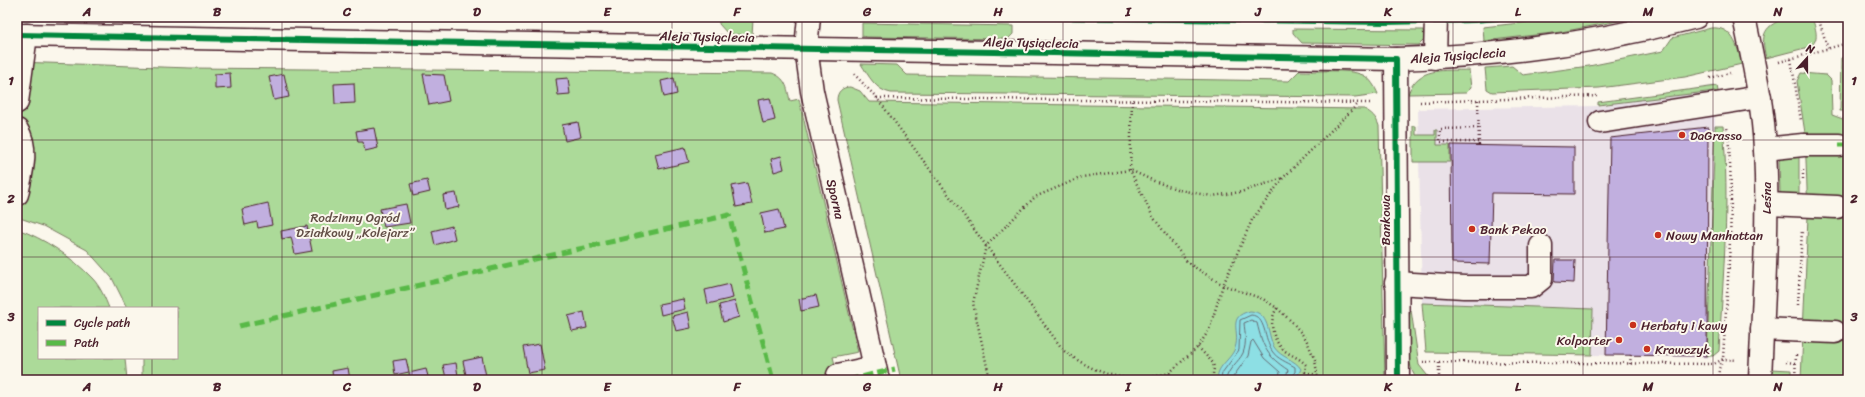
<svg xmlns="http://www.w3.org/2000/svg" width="1865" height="397" font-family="Sriracha,sans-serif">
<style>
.built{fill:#eae1e8}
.green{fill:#acda99;stroke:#7b7c62}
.water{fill:#8ddfe4;stroke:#72929a}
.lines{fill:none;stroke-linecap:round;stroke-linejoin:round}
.shore{stroke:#656c75;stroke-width:1}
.building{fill:#c1afdf;stroke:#4a1f2b}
.minor-casing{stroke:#4a1f2b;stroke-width:25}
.path{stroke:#4a1f2b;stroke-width:2.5;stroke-dasharray:1 3;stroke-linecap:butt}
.minor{stroke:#fbf7ec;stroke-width:22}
.quiet{stroke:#58b947;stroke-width:5;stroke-dasharray:10 5;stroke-linecap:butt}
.cycleway-casing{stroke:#fbf7ec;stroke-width:8}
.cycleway{stroke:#00873e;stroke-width:6}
.grid{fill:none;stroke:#4a1f2b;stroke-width:1;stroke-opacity:0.55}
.poi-dot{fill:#c8321e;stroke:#fbf7ec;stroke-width:1.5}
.labels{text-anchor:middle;stroke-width:4;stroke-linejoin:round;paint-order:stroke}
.street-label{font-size:13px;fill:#4a1f2b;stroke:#fbf7ec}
.poi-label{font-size:13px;fill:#4a1f2b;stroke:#fbf7ec;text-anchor:start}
.park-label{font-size:13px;fill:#624e46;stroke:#fbf7ec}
.neatline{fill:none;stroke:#4a1f2b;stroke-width:1.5}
.grid-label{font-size:13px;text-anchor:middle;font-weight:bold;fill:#4a1f2b}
</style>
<rect width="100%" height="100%" fill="#fbf7ec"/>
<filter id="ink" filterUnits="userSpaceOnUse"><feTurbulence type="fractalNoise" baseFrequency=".025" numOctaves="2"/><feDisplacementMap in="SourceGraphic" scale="8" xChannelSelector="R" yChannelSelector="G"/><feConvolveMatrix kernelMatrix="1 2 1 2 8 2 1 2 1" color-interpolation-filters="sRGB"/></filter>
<g filter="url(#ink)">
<path class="built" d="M1716,85L1709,358L1592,355L1593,309L1422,303L1418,109L1598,106Z"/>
<g class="green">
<path d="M1575,17H1639L1561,32L1484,41L1483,27Z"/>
<path d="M1788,17H1812C1815,28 1821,40 1809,47L1766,58C1760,33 1764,26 1788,17Z"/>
<path d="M753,19L752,35L728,34L719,24V20Z"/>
<path d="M862,23L1013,26V34L1008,39L867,37L862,36Z"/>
<path d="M1711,28C1733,26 1737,46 1742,64L1685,77L1599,88L1492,92L1487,89L1485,68L1512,66L1523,75L1589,66L1663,51L1672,38Z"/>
<path d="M1293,29L1423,30L1424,40L1419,45L1302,43L1293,33Z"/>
<path d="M1848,56V111H1840L1841,58Z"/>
<path d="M17,62L190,68L772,73C786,78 787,87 790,101L799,99L858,352L833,357L839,380H142V358H177V308H127L112,278L87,250L43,226L17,217Z"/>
<path d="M861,64L897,65L907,75L1289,81L1299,71C1317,72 1347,68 1363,75C1371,79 1375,87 1378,94L1355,97L891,93C875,90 869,76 861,64Z"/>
<path d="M1469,70L1471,88L1466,93L1408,94C1418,66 1444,71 1469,70Z"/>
<path d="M1801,73L1826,75L1831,80L1832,115L1848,121V380H1801L1808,216L1805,133L1797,81Z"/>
<path d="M1717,86L1720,100L1716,101L1715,91L1598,105V102Z"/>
<path d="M850,87L860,91L869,102L1364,109C1372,113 1376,117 1379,126L1385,380H901L837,100C837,92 842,87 850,87Z"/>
<path d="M1413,126H1416V135H1435V130H1437V145H1450V162H1413Z"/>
<path d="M1715,126H1723C1730,201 1723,277 1719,351L1713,356H1707Z"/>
<path d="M1783,156H1799V196H1784L1780,192L1779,161Z"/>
<path d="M17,229C44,238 73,258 92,278C100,286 105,298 109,308H39V358H125L127,380H17Z"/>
<path d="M1422,303L1593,309L1592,355L1426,352Z"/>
<path d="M1411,310L1419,365L1431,380C1428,380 1422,381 1419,380C1405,373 1406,321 1411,310Z"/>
<path d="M1771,369L1791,370V380H1771Z"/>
</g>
<path class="water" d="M1250,311C1270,312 1267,334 1274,347C1281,358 1295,359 1301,369L1298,375L1293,379L1218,380C1215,367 1231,360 1235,348C1241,331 1226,317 1250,311Z"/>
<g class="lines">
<g class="shore">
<path d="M1221,380L1222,373L1239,350L1240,320L1251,315C1266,316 1264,339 1272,351C1277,359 1287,362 1295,367V372L1291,376L1290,380"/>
<path d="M1226,380C1227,369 1239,362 1243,353C1247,343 1245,333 1244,323L1251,320L1257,323C1263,348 1267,356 1288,370L1285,380"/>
<path d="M1232,380L1233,377L1248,356L1251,342L1253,340L1264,358L1280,372L1279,380"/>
</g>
</g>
<g class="building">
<path d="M230,73L231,88L215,89V74Z"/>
<path d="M284,74L289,97L274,100L269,77Z"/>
<path d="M423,74L444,75L449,101L429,105Z"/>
<path d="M568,78L570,94L558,95L556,79Z"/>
<path d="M674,78L677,94L664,97L661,81Z"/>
<path d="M354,83L355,103L335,104L334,84Z"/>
<path d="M770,98L775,120L763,123L758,100Z"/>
<path d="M578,122L581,137L565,141L562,125Z"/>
<path d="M1708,127L1707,356L1606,355L1610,138Z"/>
<path d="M374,128L378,148L365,151L363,142H358L356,131Z"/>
<path d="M1451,145L1574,147V194L1492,193L1490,264L1452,263Z"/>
<path d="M685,147L689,162L659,169L655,154Z"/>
<path d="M781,156L784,169L774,172L771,159Z"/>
<path d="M427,180L430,192L413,196L410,184Z"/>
<path d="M747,183L752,204L736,207L732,186Z"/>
<path d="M456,193L459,207L445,210L443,195Z"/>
<path d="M268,203L272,225L258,228L257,222L245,225L242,209Z"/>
<path d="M406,204L410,223L384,227L380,209Z"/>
<path d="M779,209L784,229L765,233L761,213Z"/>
<path d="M307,226L312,251L295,254L291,237L282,239L281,231Z"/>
<path d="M452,226L455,239L435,245L432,231Z"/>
<path d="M1555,260H1575L1574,283L1554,282Z"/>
<path d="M730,284L733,298L708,304L705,290Z"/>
<path d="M816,295L819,307L801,311L799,299Z"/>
<path d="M683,299L685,309L661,315L659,304Z"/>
<path d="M735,301L739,317L723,322L719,305Z"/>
<path d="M584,312L587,328L572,331L568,316Z"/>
<path d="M688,312L691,328L676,331L672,316Z"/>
<path d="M540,344L545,370L528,373L523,347Z"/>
<path d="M482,357L486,376L467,380L463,361Z"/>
<path d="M406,359L409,372L395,375L393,361Z"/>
<path d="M456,363L458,376L446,378L443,365Z"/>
<path d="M348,368L350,380H333L332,371Z"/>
<path d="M426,369L429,380H410L409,373Z"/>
</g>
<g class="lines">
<defs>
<g id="minor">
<path d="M809,17L806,48L812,91L878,380"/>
<path d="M1744,17C1753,61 1763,104 1765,149C1769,226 1763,303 1760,380"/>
<path d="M17,35L1396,59C1498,56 1598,43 1696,17"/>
<path d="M1435,58L1436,17"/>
<path d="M1396,59L1398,380"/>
<path d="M17,102L26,35"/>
<path d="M1600,122L1760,97"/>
<path d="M17,130C29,148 21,174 17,194"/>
<path d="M1765,149L1803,145H1839"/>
<path d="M1767,204L1837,207"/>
<path d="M1396,283L1464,287H1531L1541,279V246"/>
<path d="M1762,329L1835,332"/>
<path d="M838,375L875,367"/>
</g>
</defs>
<use href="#minor" class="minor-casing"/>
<g class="path">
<path d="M1818,17L1828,49"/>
<path d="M1791,59L1801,121"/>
<path d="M1779,62L1848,43"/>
<path d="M854,74L877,98L1064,351C1087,368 1115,381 1144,378C1152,377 1161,375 1169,373L1173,380"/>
<path d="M1710,78L1730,73"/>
<path d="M877,98L1372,103"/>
<path d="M1478,100L1479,146"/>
<path d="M1132,101L1130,170L1153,217L1188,263L1223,285L1263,299L1277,308L1293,323L1306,339L1315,360L1318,380"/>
<path d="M1420,102L1597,96"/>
<path d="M1478,128L1440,129V142H1479"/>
<path d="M1803,170V181"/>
<path d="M1798,305L1802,230"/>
<path d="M1277,308C1268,322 1272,340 1285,351C1292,356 1300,358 1306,365L1305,372L1301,380"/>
<path d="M1198,347L1213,363L1214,368L1212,380"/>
<path d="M1423,362L1714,364L1723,359L1737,360"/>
<path d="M1786,362L1796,363"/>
<path d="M1630,364L1631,355"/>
<path d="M1305,372L1317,375"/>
<path d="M990,380L973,303L986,246L1035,197L1082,177L1130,170L1154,181L1179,190L1212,196L1241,192L1283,178"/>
<path d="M1166,380L1169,373L1198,347L1209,330L1223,285L1252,220L1283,178L1358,104"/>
<path d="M1439,380V362"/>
<path d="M1718,380L1719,369L1723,359C1727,282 1736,204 1727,127"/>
<path d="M1795,380L1796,354"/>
</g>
<use href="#minor" class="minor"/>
<g class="quiet">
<path d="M1839,145H1848"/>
<path d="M239,326L729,215L773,380"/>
<path d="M848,380L895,369"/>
</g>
<defs>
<g id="cycleway">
<path d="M1046,17L1386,22L1474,20L1511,17"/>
<path d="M17,35L1396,59L1398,380"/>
</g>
</defs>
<use href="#cycleway" class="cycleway-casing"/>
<use href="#cycleway" class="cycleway"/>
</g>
</g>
<path class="grid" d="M152,17V308M282,17V380M412,17V380M542,17V380M672,17V380M802,17V380M932,17V380M1063,17V380M1193,17V380M1323,17V380M1453,17V380M1583,17V380M1713,17V380M17,140H1848M17,257H1848M152,358V380"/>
<g class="poi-dot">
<circle cx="1682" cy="135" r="4"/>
<circle cx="1472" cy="229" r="4"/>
<circle cx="1658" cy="235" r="4"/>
<circle cx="1633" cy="325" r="4"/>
<circle cx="1619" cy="340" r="4"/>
<circle cx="1647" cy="349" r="4"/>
</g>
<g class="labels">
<g class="street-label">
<text transform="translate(707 36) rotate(1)" y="5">Aleja Tysiąclecia</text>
<text transform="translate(1031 42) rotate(1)" y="5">Aleja Tysiąclecia</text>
<text transform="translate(1458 55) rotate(-4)" y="5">Aleja Tysiąclecia</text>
<text transform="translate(1766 198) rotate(-90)" y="5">Leśna</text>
<text transform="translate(836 199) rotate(77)" y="5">Sporna</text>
<text transform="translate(1385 220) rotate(-90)" y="5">Bankowa</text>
</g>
<g class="poi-label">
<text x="1690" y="140">DaGrasso</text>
<text x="1480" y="234">Bank Pekao</text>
<text x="1666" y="240">Nowy Manhattan</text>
<text x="1641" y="330">Herbaty i kawy</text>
<text x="1611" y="345" text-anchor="end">Kolporter</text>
<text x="1655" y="354">Krawczyk</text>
</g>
<g class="park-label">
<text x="355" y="222">Rodzinny Ogród<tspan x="355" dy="15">Działkowy „Kolejarz”</tspan></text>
</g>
</g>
<rect width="1865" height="397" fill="none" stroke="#fbf7ec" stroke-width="44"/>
<rect x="38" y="307" width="140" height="52" fill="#fbf7ec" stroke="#b4a19f"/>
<rect x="46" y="320" width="20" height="6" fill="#00873e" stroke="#b4a19f"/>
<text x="74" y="327" font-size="12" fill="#4a1f2b">Cycle path</text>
<rect x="46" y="340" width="20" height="6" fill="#58b947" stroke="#b4a19f"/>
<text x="74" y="347" font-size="12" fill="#4a1f2b">Path</text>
<g transform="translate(1807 58) rotate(21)" stroke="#fbf7ec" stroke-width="3" paint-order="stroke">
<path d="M0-3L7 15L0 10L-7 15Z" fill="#4a1f2b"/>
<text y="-6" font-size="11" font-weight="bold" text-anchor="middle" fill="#4a1f2b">N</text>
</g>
<rect x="22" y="22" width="1821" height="353" class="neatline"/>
<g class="grid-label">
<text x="87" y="16">A</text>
<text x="217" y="16">B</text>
<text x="347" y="16">C</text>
<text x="477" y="16">D</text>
<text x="607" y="16">E</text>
<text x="737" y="16">F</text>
<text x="867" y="16">G</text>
<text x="998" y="16">H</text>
<text x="1128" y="16">I</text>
<text x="1258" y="16">J</text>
<text x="1388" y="16">K</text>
<text x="1518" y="16">L</text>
<text x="1648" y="16">M</text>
<text x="1778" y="16">N</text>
<text x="11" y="85">1</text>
<text x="1854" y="85">1</text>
<text x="11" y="203">2</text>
<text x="1854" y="203">2</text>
<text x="11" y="321">3</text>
<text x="1854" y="321">3</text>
<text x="87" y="391">A</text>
<text x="217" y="391">B</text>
<text x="347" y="391">C</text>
<text x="477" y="391">D</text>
<text x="607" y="391">E</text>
<text x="737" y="391">F</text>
<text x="867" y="391">G</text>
<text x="998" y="391">H</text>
<text x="1128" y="391">I</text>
<text x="1258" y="391">J</text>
<text x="1388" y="391">K</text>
<text x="1518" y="391">L</text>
<text x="1648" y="391">M</text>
<text x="1778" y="391">N</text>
</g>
</svg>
